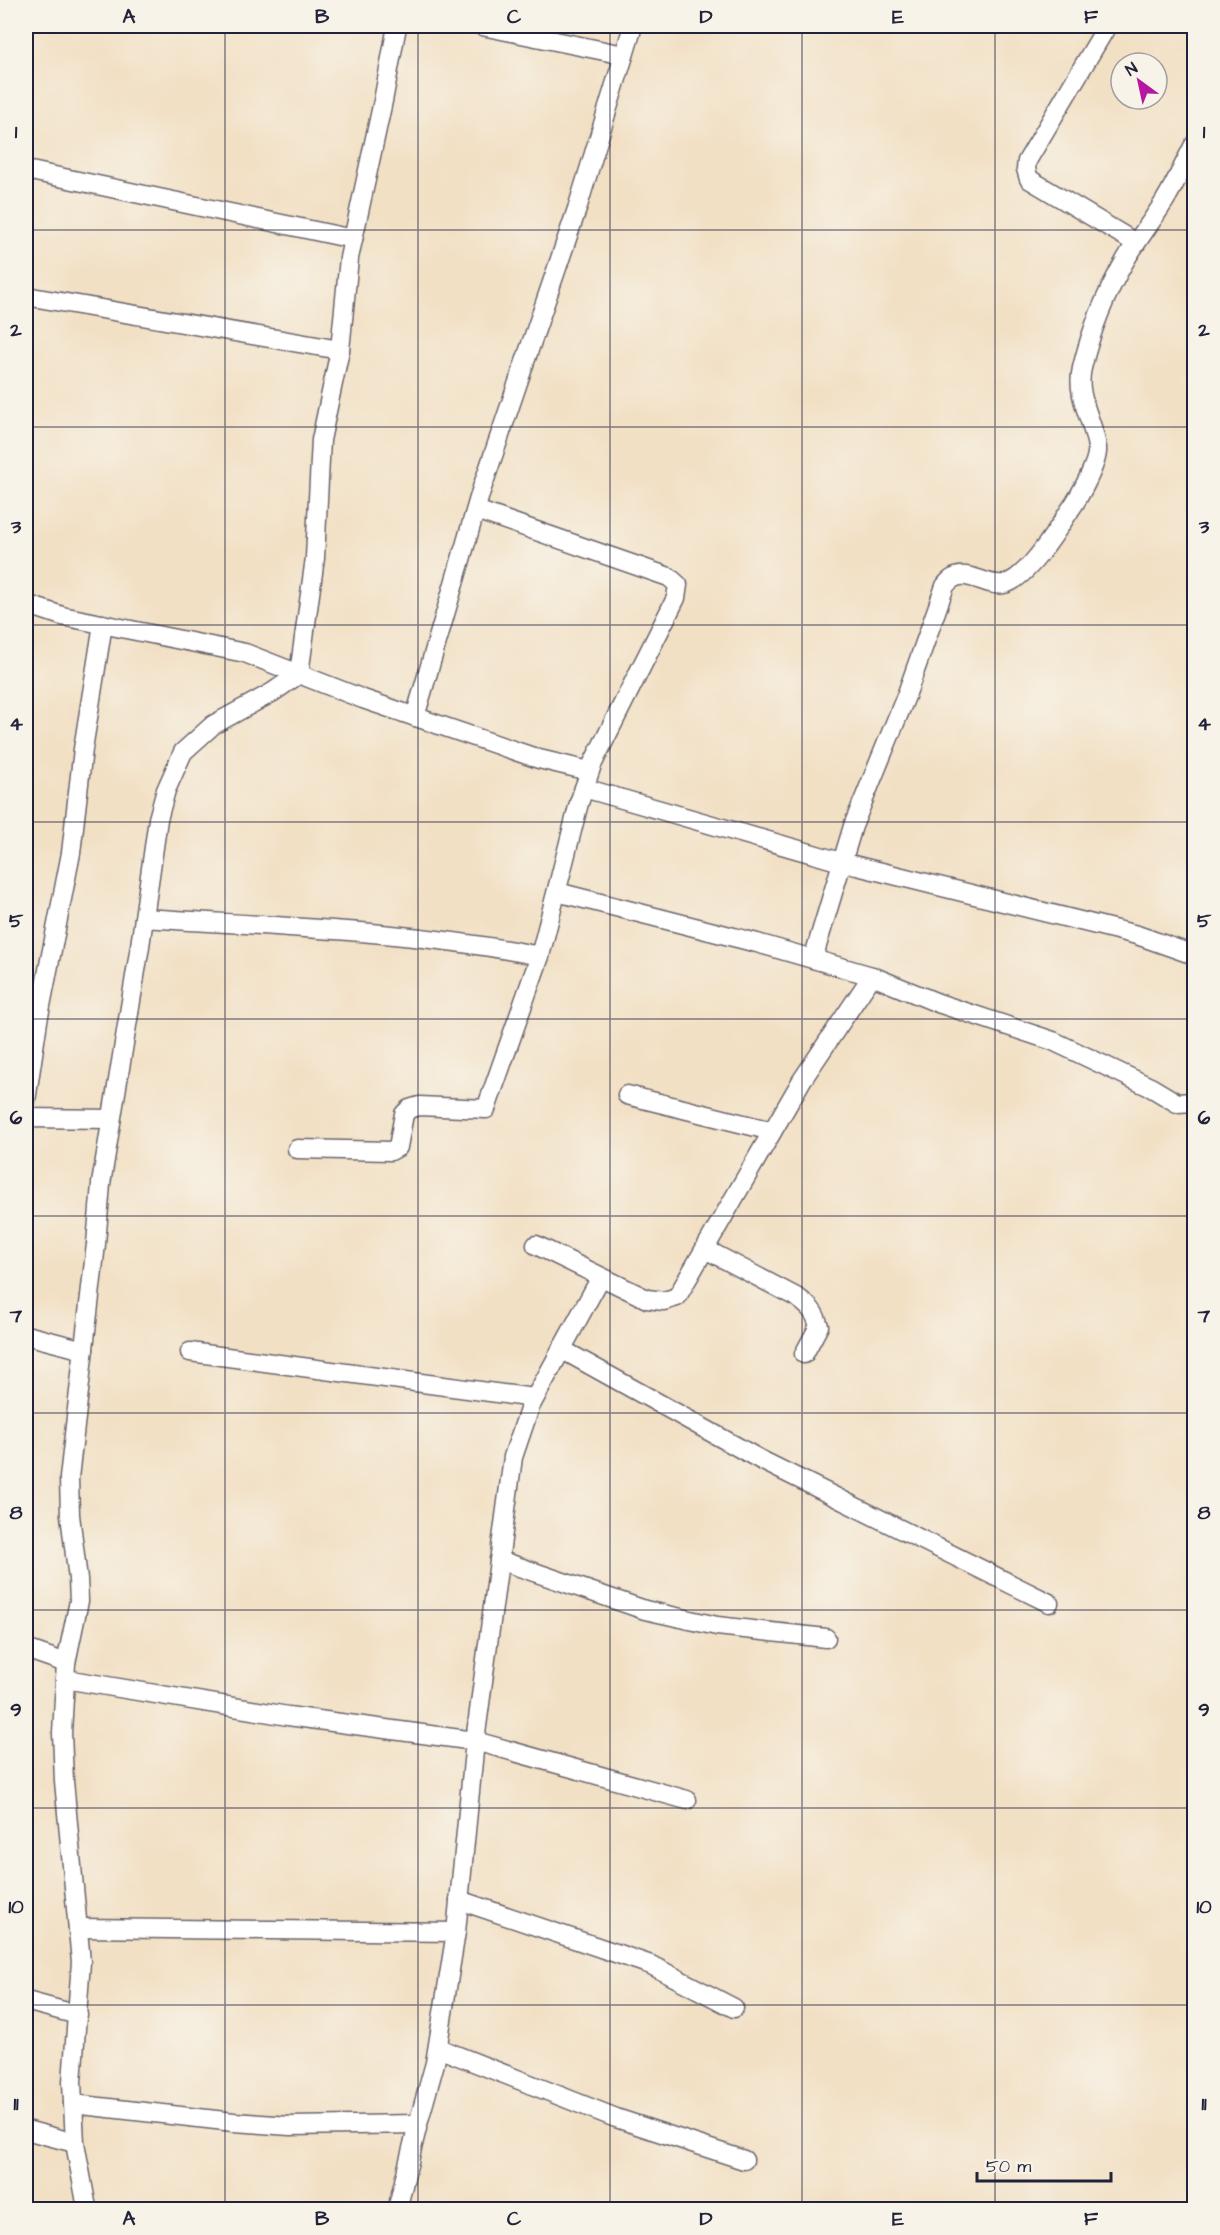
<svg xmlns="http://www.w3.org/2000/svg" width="1220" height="2235" font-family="'Architects Daughter',sans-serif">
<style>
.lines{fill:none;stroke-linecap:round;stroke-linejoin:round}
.street-casing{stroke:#6b646b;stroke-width:21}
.street{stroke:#fff;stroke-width:18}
.grid{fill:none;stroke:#22223b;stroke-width:1.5;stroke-opacity:0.55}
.neatline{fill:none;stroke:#22223b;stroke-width:2}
.grid-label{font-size:20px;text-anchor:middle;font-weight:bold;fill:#22223b}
</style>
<rect width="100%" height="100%" fill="#f7f3e8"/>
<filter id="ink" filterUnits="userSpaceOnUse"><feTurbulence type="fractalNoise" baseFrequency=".0167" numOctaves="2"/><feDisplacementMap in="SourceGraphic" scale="12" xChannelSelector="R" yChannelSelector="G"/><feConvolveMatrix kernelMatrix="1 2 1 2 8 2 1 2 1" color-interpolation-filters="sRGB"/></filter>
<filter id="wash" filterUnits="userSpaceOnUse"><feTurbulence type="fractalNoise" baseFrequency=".008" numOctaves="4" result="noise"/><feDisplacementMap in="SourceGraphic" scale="24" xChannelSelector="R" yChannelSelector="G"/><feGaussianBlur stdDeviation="1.35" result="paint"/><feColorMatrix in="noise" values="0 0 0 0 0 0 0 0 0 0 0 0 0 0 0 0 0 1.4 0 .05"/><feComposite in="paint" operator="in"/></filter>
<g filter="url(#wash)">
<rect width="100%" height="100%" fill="#f2e0c5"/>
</g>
<g filter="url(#ink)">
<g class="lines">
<defs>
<g id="street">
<path d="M482,26L624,55"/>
<path d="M1107,26L1027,161L1026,169L1029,179L1136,243"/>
<path d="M26,170L353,239"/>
<path d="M26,296L340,350"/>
<path d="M26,604L62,616L245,653L363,699L539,759L589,771"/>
<path d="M415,717L481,491L577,209L633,26"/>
<path d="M584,788L841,862L1137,935L1194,955"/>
<path d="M557,892L757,943L872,976L938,1003L1053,1041L1152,1088L1177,1103L1194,1102"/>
<path d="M144,918C276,927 410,930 540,956"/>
<path d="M813,959L853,826L906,696L945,586C962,562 984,588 1004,584C1026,580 1058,529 1070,510C1078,499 1099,462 1097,448C1094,421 1075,397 1082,368C1091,330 1106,293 1126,259C1138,239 1152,221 1164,202C1175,184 1184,164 1194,145"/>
<path d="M627,1095L772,1131"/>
<path d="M26,1101L38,1021L71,853L83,749L103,624"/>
<path d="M26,1118L111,1119"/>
<path d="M297,1149L391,1151L398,1147L404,1114L409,1109L419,1106L486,1109L540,956L579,803L592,765L676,598L678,585L669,577L476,510"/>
<path d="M536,1245L647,1299L664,1301L677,1297L802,1080L872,976"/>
<path d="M705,1249L798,1298C810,1307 815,1312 819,1326L804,1354"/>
<path d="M26,1335L84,1350"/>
<path d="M561,1349L761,1460L1049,1603"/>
<path d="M190,1352L534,1398"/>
<path d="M499,1560L645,1610L717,1626L826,1638"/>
<path d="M26,1649L66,1663"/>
<path d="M65,1679L288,1716L475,1741L687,1800"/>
<path d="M459,1900L651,1965L734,2008"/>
<path d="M78,1928L456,1932"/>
<path d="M26,2001L78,2015"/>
<path d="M438,2048L616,2118L744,2160"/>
<path d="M73,2104L234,2122L290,2126L418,2124"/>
<path d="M26,2130L75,2143"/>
<path d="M87,2208L75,2143L72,2082L81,1962L64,1781L62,1733L66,1663L79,1601L78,1579L70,1515L69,1478L96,1244L101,1184L140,946L158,819L166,790L183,752L213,725L273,692L299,674L315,558L321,440L340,350L349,258L383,101L397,26"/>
<path d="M397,2210L418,2124L435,2063L456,1932L475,1741L513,1457L530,1407L601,1277"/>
</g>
</defs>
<use href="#street" class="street-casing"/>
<use href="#street" class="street"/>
</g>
</g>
<path class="grid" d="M225,26V2210M418,26V2210M610,26V2210M802,26V2210M995,26V2210M26,230H1194M26,427H1194M26,625H1194M26,822H1194M26,1019H1194M26,1216H1194M26,1413H1194M26,1610H1194M26,1808H1194M26,2005H1194"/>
<rect width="1220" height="2235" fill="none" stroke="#f7f3e8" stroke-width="66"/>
<g transform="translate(1139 81) rotate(327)"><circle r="28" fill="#f7f3e8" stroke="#a29fa3" stroke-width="1.5"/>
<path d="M0-4.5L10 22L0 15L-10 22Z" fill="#b5179e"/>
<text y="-9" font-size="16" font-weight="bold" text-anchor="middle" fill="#22223b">N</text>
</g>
<path d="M977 2172v9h134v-9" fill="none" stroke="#22223b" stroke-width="3"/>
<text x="986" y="2172" font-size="18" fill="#22223b" stroke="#f7f3e8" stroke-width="4.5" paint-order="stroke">50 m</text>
<rect x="33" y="33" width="1154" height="2169" class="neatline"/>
<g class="grid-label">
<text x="129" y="23">A</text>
<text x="322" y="23">B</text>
<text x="514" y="23">C</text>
<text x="706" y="23">D</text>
<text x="898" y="23">E</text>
<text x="1091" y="23">F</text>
<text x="16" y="138">1</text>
<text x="1204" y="138">1</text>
<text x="16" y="336">2</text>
<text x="1204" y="336">2</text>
<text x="16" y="533">3</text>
<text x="1204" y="533">3</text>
<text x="16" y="730">4</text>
<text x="1204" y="730">4</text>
<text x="16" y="927">5</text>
<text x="1204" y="927">5</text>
<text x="16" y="1124">6</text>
<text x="1204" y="1124">6</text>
<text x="16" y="1322">7</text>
<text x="1204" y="1322">7</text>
<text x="16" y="1519">8</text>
<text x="1204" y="1519">8</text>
<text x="16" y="1716">9</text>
<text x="1204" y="1716">9</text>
<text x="16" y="1913">10</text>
<text x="1204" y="1913">10</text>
<text x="16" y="2110">11</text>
<text x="1204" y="2110">11</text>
<text x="129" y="2225">A</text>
<text x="322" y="2225">B</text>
<text x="514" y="2225">C</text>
<text x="706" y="2225">D</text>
<text x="898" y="2225">E</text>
<text x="1091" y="2225">F</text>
</g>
</svg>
